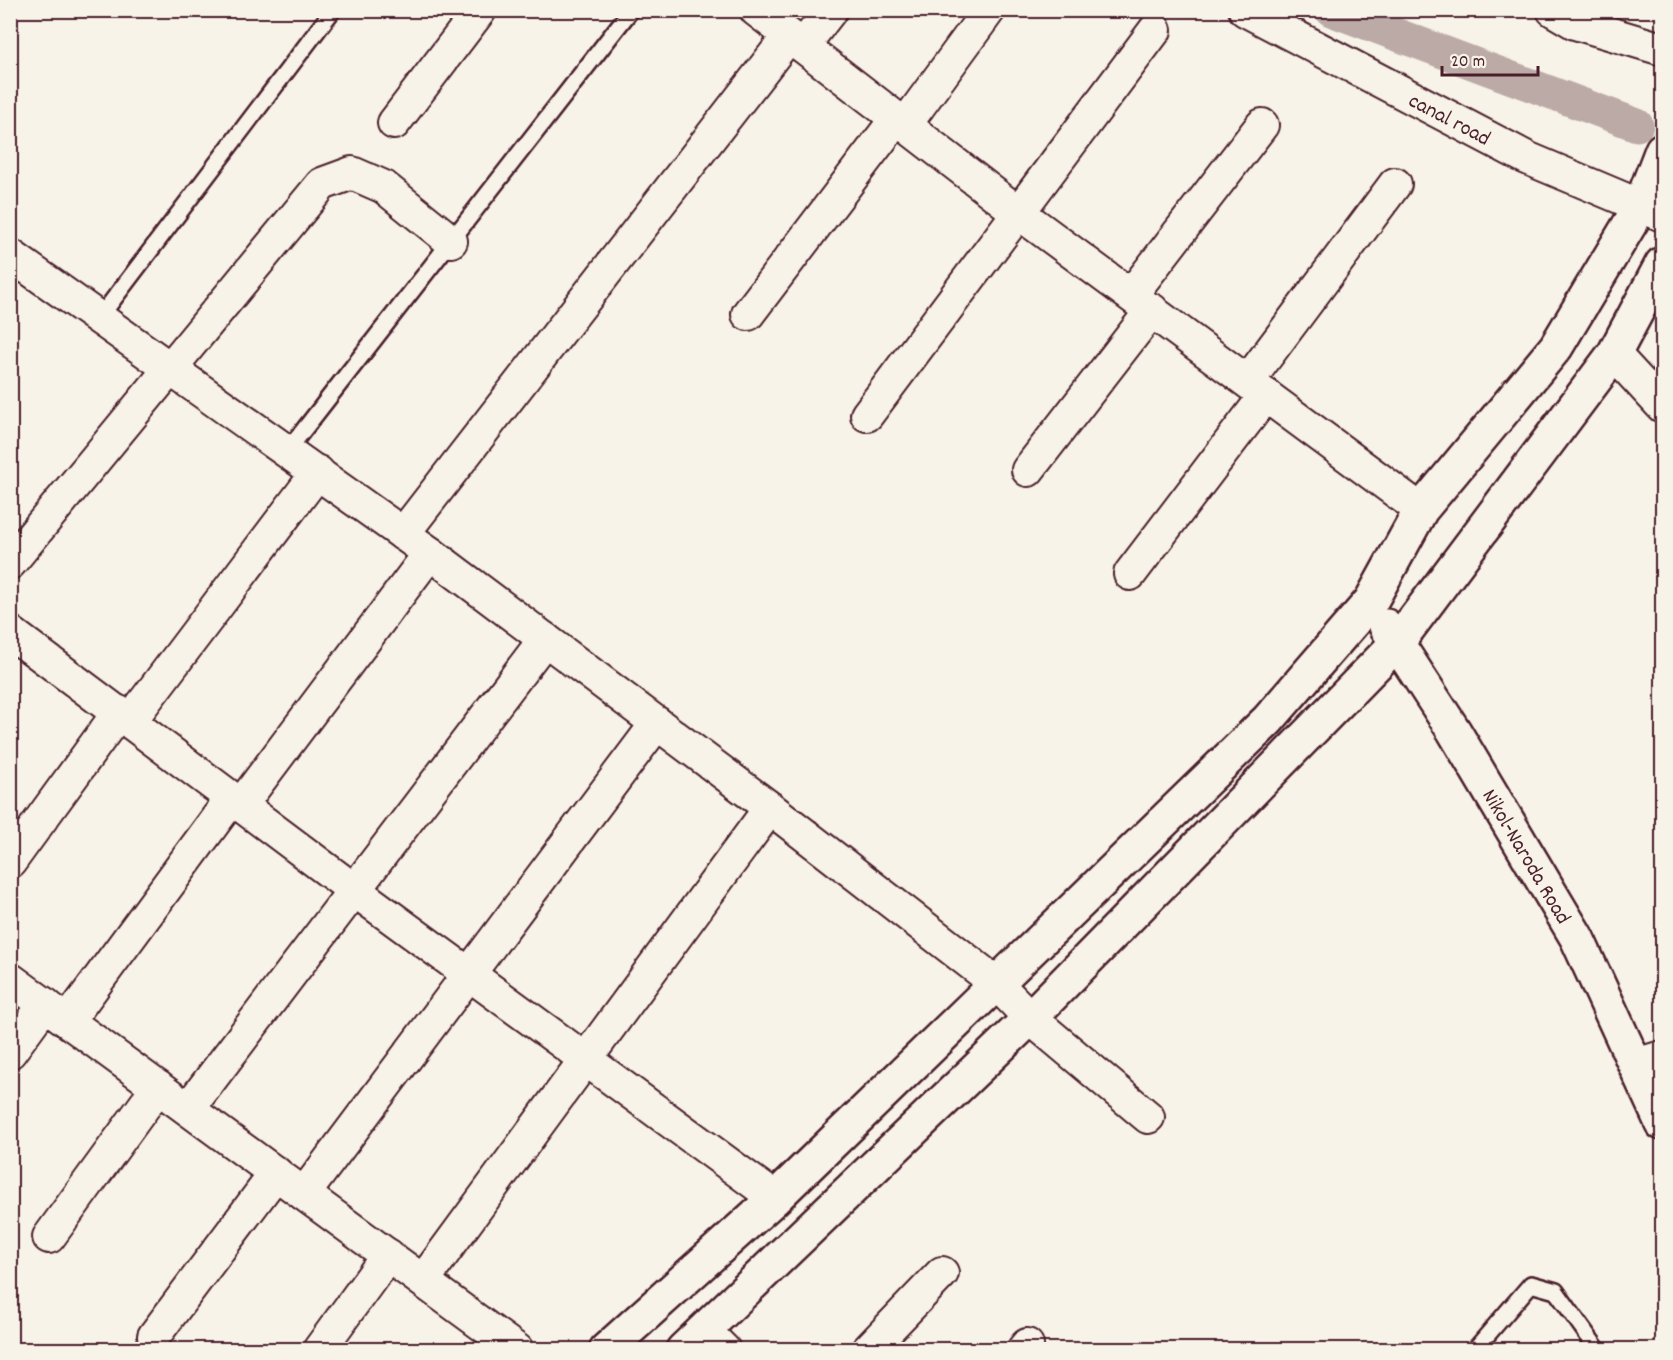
<svg xmlns="http://www.w3.org/2000/svg" width="1673" height="1360" font-family="Dekko,sans-serif">
<style>
.lines{fill:none;stroke-linecap:round;stroke-linejoin:round}
.canal{stroke:#bcaaa7;stroke-width:33}
.lane-casing{stroke:#4a1f2b;stroke-width:20}
.street-casing{stroke:#4a1f2b;stroke-width:36}
.secondary-casing{stroke:#4a1f2b;stroke-width:38}
.lane{stroke:#f7f3e8;stroke-width:15}
.street{stroke:#f7f3e8;stroke-width:32}
.secondary{stroke:#f7f3e8;stroke-width:33}
.labels{text-anchor:middle;stroke-width:6;stroke-linejoin:round;paint-order:stroke}
.street-label{font-size:22px;fill:#4a1f2b;stroke:#f7f3e8}
</style>
<rect width="100%" height="100%" fill="#f7f3e8"/>
<filter id="ink" filterUnits="userSpaceOnUse"><feTurbulence type="fractalNoise" baseFrequency=".0167" numOctaves="2"/><feDisplacementMap in="SourceGraphic" scale="12" xChannelSelector="R" yChannelSelector="G"/><feConvolveMatrix kernelMatrix="1 2 1 2 8 2 1 2 1" color-interpolation-filters="sRGB"/></filter>
<g filter="url(#ink)">
<g class="lines">
<path class="canal" d="M1331,10L1637,125"/>
<defs>
<g id="lane">
<path d="M100,317L333,10"/>
<path d="M288,450L631,10"/>
<path d="M1477,1347L1531,1284L1556,1291L1598,1350"/>
</g>
<g id="street">
<path d="M756,10L1019,213L1421,510"/>
<path id="s1" d="M1245,10L1527,158L1662,215"/>
<path d="M1553,10L1575,23L1662,49"/>
<path d="M803,46L831,10"/>
<path d="M394,123L480,10"/>
<path d="M905,125L989,10"/>
<path d="M10,255L430,553L770,808L995,982L1030,1018L1148,1117"/>
<path d="M1131,295L1262,125"/>
<path d="M748,314L897,118"/>
<path d="M1614,354L1662,406"/>
<path d="M1248,381L1395,184"/>
<path d="M867,415L1155,30"/>
<path d="M1028,470L1152,310"/>
<path d="M403,534L789,36"/>
<path d="M10,563L322,184L352,173L384,187L451,241"/>
<path d="M1130,574L1266,395"/>
<path d="M10,632L354,890L775,1198"/>
<path d="M130,721L318,472"/>
<path d="M241,805L430,553"/>
<path d="M10,862L119,712"/>
<path d="M10,979L517,1350"/>
<path d="M68,1021L232,798"/>
<path d="M10,1052L45,1004"/>
<path d="M1635,1065L1662,1057"/>
<path d="M188,1109L545,639"/>
<path d="M304,1194L657,723"/>
<path d="M49,1237L158,1087"/>
<path d="M423,1281L770,808"/>
<path d="M705,1331L724,1350"/>
<path d="M154,1336L276,1173"/>
<path d="M319,1350L388,1255"/>
<path d="M868,1350L942,1273"/>
<path d="M1023,1350L1027,1345"/>
</g>
<g id="secondary">
<path id="s2" d="M1386,626L1454,731L1577,938L1662,1123"/>
<path d="M606,1350L775,1198L1268,720L1371,601L1421,510L1556,347L1640,207L1662,150"/>
<path d="M683,1350L1030,1018L1397,643L1614,354L1662,264"/>
</g>
</defs>
<use href="#lane" class="lane-casing"/>
<use href="#street" class="street-casing"/>
<use href="#secondary" class="secondary-casing"/>
<use href="#lane" class="lane"/>
<use href="#street" class="street"/>
<use href="#secondary" class="secondary"/>
</g>
</g>
<g class="labels">
<g class="street-label">
<text dy="8" stroke="none"><textPath href="#s1" startOffset="232">canal road</textPath></text>
<text dy="8" stroke="none"><textPath href="#s2" startOffset="270">Nikol-Naroda Road</textPath></text>
</g>
</g>
<rect width="1673" height="1360" fill="none" stroke="#f7f3e8" stroke-width="36"/>
<rect x="18" y="18" width="1637" height="1324" fill="none" stroke="#4a1f2b" stroke-width="2" filter="url(#ink)"/>
<path d="M1442 66v9h96v-9" fill="none" stroke="#4a1f2b" stroke-width="3"/>
<text x="1451" y="66" font-size="18" fill="#4a1f2b" stroke="#f7f3e8" stroke-width="4.5" paint-order="stroke">20 m</text>
</svg>
